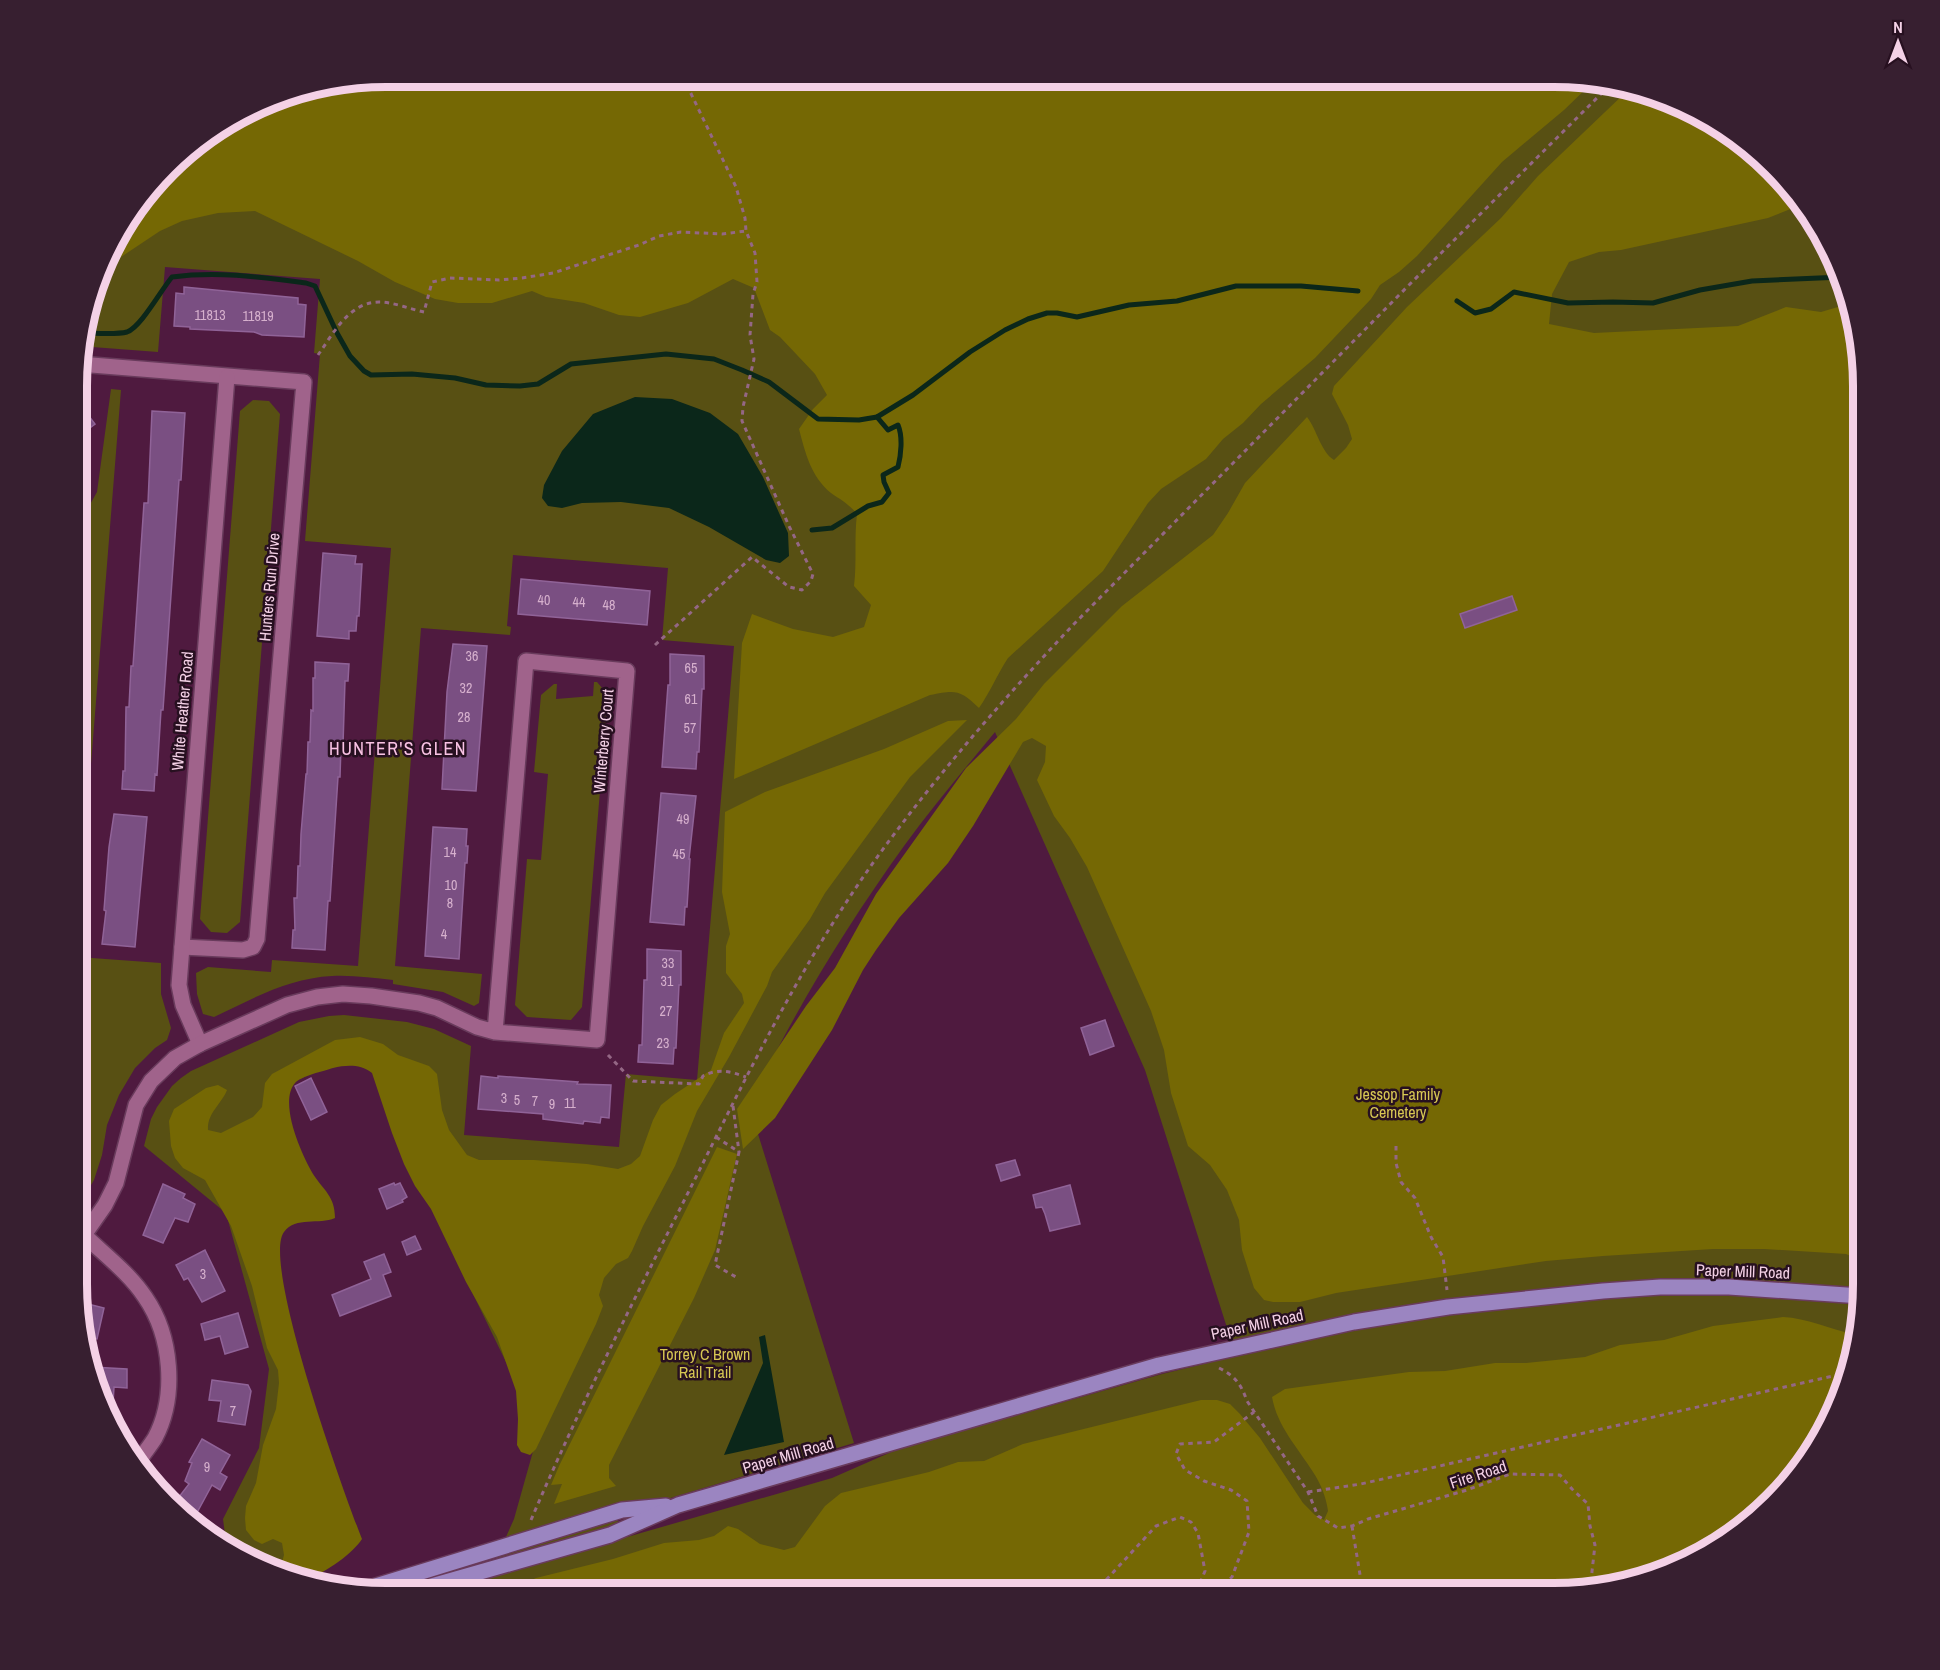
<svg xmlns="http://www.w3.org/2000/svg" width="1940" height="1670" font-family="'Archivo Narrow',sans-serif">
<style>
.green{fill:#585013;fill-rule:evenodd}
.forest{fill:#756804}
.water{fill:#0b271a}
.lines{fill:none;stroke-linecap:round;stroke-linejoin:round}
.stream{stroke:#0b271a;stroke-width:5}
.building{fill:#7a4f82;stroke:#906398;stroke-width:1.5}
.minor-casing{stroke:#693b5c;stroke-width:18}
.major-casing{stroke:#693b5c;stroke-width:18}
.path{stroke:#946785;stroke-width:3;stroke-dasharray:4.5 4.5;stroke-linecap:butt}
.minor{stroke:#a0638b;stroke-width:15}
.major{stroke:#9b85c1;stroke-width:15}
.labels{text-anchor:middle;stroke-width:5;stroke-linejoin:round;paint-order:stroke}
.number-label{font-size:14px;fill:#d6b0cd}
.street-label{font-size:16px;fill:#f4d1e6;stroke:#271020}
.park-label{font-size:16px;fill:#d7c753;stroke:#271020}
.neighbourhood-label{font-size:18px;letter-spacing:1.5px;fill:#f9c2e4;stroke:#271020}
.rim{fill:none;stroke:#f4d1e6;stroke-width:8}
</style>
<rect width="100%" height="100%" fill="#4f1a3f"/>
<g class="green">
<path d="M386,77H1574L1690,108L1773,167L1840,267L1863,366V1284L1840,1403L1773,1503L1673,1570L1574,1593H481L514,1519L539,1430L458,1263L367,1049L275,1090L266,1294L357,1534L286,1574L267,1570L226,1542L223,1519L259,1448L269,1369L226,1213L144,1146L151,1119L157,1107L172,1086L181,1078L191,1071L299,1022L329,1016L344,1015L407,1022L434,1029L471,1046L464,1135L619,1147L626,1074L697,1080L734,646L662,640L668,568L513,555L507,626L511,627L510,635L421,628L395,966L482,974L479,1003L474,1006L443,992L393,984V980C373,978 353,975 332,976C289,978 252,999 214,1017L203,1014L197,994L196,973L208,967L271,972L272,960L358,966L391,548L305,541L320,354L314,353L320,279L165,267L158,352L79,346L118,232L182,153L286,93ZM995,732L1145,1070L1236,1356L1162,1374L898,1449L832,1478L627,1537L614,1515L854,1443L749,1105C793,1014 845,928 904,846C932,807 964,770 995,732Z"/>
<path d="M111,389L121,390L78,926L79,524L97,492Z"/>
<path d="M253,400L269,401L280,414L240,922L227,933L211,932L200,919L240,411Z"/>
<path d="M594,682H597L608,695L582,1007L571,1020L527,1017L515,1005L527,859L541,860L548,774L534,772L541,695L554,684H557L556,699L593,696Z"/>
<path d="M78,957L161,963V994L171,1028L167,1040L155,1048L135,1068L119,1095L107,1125L102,1155L94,1180L77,1209Z"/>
</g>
<g class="forest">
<path d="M386,77H1574L1593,82L1564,110L1502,162L1417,256L1399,272L1380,285L1371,299L1315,358L1261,404L1243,423L1223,439L1206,459L1161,489L1148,503L1103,571L1008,658C997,675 990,692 979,708C960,689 955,690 930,695L734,779L742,643L752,614L793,629L833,637L864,627L871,605L854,586C857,562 854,538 857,514C849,504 841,500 831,493C811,477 805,452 799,429L813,409L827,395L815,374L780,337L770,330L754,288L733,279L688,303L640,317L619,315L584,303L546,297L532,291L492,303H458L435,299L395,282L358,261L255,211L218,213L182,221L160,231L118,259L107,263L118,232L182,153L286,93Z"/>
<path d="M1627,91L1690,108L1773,167L1798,206L1768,218L1621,250L1599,252L1569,262L1552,294L1549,324L1594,333L1738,326L1786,307L1821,312L1848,304L1863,366V1261L1846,1254L1764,1249H1713L1603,1256L1546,1261L1336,1293L1300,1302H1273L1264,1300L1254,1288L1242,1250L1239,1220L1227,1190L1210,1165L1188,1146L1171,1093L1164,1050L1151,1011L1087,867L1070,838L1054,816L1037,780L1045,762L1046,746L1032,738L1023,742L973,826L948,863L899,918L876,950L863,970L832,1030L775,1118L743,1149L737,1109L806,1006L835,968L876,894L966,768L1016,719L1044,684L1122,606L1213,535L1228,513L1245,483L1307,417C1317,430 1321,452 1334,460L1346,448L1352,439L1348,425L1332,394L1334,386L1407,307L1501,218L1538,176Z"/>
<path d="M967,720L910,777L825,893L810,919L772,972L767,986L729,1057L697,1111L675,1166L643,1226L632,1251L628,1258L616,1264L604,1278L599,1295L603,1306L596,1324L536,1449L530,1455L521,1452L517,1445L518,1419L516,1391L497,1337L466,1282L431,1209L415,1186L404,1164L392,1133L372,1073C360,1064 347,1065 333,1068C324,1071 301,1076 295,1083C278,1103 302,1155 313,1174C324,1191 335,1196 335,1218C319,1225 296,1216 284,1232C261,1263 345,1496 362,1539C354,1552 325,1574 309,1577C299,1579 283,1573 272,1571L281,1566L284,1555L282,1543L273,1539L262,1544L254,1540L246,1530L245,1518L246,1506L256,1483L263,1445L276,1409L279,1383L278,1370L267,1348L252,1286L231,1226L205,1180L183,1168L175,1158L171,1146L169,1121L174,1109L206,1088L218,1085L227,1090C221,1105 207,1113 208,1130L221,1133L253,1117L262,1107L265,1083L272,1074L335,1040L360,1037L383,1044L398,1055L429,1066L437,1074L442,1110L449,1130L467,1155L479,1160H534L587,1164L618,1169L631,1164L640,1156L653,1120L661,1105L675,1094L711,1070L724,1033L744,1003L742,994L726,973V946L730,934L722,892L725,812L765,792L884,749L948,721Z"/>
<path d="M717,1147L737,1154L715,1250L694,1298L609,1465V1478L616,1486L554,1504L562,1484L551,1485L559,1466Z"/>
<path d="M1783,1317C1807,1318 1829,1329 1854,1334L1840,1403L1773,1503L1673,1570L1574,1593H514L525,1583L536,1578L613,1559L664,1543L699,1540L714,1536L728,1526L738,1529L760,1544L784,1550L795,1547L825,1506L841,1493L929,1472L958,1462L984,1461L1023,1444L1201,1400H1217L1230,1404L1240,1414L1260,1438L1303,1503L1315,1515L1324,1520L1328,1511C1326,1497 1321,1484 1313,1472C1298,1448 1277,1426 1272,1397L1285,1389L1409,1372L1445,1371L1495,1363H1526L1585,1357L1620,1345L1664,1340L1713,1326Z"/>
</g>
<g class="water">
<path d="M635,397L672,399L710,413L738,434L763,477L788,533L789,556L780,563L766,560L709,527L669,508L621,502L582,503L562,508L548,506L542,498L544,485L562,451L593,414Z"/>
<path d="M765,1335L784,1442L724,1455L763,1363L759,1337Z"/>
</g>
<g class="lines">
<g class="stream">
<path d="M1457,301L1475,313L1491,309L1514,292L1568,303L1613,302L1653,303L1700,290L1752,281L1842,277"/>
<path d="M83,333C95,333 116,335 127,332C141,327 161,290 172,277C218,271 260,277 306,283L315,286L337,333L350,356L364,371L371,375L412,374L455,378L486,385L520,386L538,384L571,364L666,354L714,359L742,370L769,382L818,419L859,420L877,417L913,395L970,352L1005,330L1028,319L1047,313H1057L1077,317L1129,305L1177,301L1236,286H1301L1358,291"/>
<path d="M812,530L832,528L868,506L882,502L889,493L884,482L883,475L898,467C901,455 903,437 898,425L888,430L877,417"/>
</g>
</g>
<g class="building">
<path d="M184,287L298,298V304L306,305L304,337L262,335L254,332L190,329V327L174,326L176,293L184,294Z"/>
<path d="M79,403L95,424L79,436Z"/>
<path d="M152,411L185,413L181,480H179L163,710H161L157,775L155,774L154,791L122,789L123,771H125L126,707H129L131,666H133L144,503H148Z"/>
<path d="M323,553L356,556L355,564H362L359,616H357L356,631H349V639L317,636Z"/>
<path d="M521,579L650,591L647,625L518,614Z"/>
<path d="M1512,596L1517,610L1465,628L1460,614Z"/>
<path d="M453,644L487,646L476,791L442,789L447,692Z"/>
<path d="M670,654L704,656V689H702L699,752H697L696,769L662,767L668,685H670Z"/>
<path d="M315,662L349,664L348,681H345L343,745H341L340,777H338L330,901H328L325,950L292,948L293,930H295L294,898H297L298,866H300L301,834L306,774H307L308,742H310L311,710L313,711V678H315Z"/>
<path d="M661,793L696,796L689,859H690L687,907H685L684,925L650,922Z"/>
<path d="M114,814L147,817L135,947L102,944L106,911L104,910L109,847Z"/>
<path d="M433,827L467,829L466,846H468L467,863H465L459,959L425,956Z"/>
<path d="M647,949L681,951V985H679L676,1048H674L673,1064L638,1062L639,1045H642L644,980H647Z"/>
<path d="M1105,1020L1114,1046L1090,1055L1081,1028Z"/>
<path d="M481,1076L498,1078V1076L578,1082L577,1084L611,1085L609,1118L601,1117L600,1123L584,1121L583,1124L543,1119V1114L478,1109Z"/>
<path d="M311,1078L327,1112L311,1120L295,1086Z"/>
<path d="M1015,1160L1020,1175L1001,1181L996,1165Z"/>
<path d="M394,1183L395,1185L400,1183L407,1197L402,1200L403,1202L387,1209L379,1189Z"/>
<path d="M163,1184L185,1194L183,1198L195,1204L188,1222L175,1218L163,1243L143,1235Z"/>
<path d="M1070,1185L1080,1224L1050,1231L1045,1214L1042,1207L1036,1208L1033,1195Z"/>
<path d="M415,1236L421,1249L407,1255L402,1242Z"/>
<path d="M205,1250L225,1291L202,1302L188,1278L184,1280L176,1265Z"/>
<path d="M384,1254L391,1272L383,1275L391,1296L340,1316L332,1295L371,1279L364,1262Z"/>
<path d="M88,1304L104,1308L97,1339L85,1337L78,1309L86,1311Z"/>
<path d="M238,1313L248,1347L225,1354L220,1336L205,1340L201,1324Z"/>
<path d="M92,1367L127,1369V1388L114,1387L112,1420L100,1403Z"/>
<path d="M212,1380L248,1385L251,1391L245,1425L218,1421L221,1401L209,1400Z"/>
<path d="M202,1439L230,1455L220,1473L227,1477L220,1490L212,1485L193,1520L172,1506L189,1484L185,1481L192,1463L189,1462Z"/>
</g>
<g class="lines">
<defs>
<g id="minor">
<path d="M79,364L304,382L257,939L253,947L243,950L182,947"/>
<path d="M200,1044L183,1005L179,985L227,377"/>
<path d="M84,1235C105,1255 129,1273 145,1297C172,1336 177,1396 155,1438C150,1446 144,1453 139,1461"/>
<path d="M77,1240L84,1235L105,1205L116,1183L136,1105L151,1081L175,1058L200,1044L287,1005L317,997L343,994L371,996L419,1003L437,1008L477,1027L495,1032L597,1040L627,671L526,661L495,1032"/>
</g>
<g id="major">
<path d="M366,1589L622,1510L666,1506"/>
<path d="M407,1593L610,1535L678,1505L1159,1365L1354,1322L1448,1307L1603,1291L1660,1287H1729L1861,1296"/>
</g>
</defs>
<use href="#minor" class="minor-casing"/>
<use href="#major" class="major-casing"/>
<g class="path">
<path d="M318,355C333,334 349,302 379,302C393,302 410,309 424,312L432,282L450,278L499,280L522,278L553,273L639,245L659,236L681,232L722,234L746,231"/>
<path d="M655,645L752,557L789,587L802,590L811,581L813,574L789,526L742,421L743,407L754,359L750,335L753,294L757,282L755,253L746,231L745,218L736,187L683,77"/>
<path d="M608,1055L633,1081L699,1084L703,1076C719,1068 729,1071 746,1077"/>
<path d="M733,1106L739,1152"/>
<path d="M716,1137L739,1152L715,1265L736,1277"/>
<path d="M1396,1146V1163L1401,1182L1415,1198L1431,1237L1443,1257L1447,1290"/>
<path d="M1219,1368C1235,1376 1241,1384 1247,1401L1308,1492L1318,1516L1338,1528L1352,1526L1368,1519L1467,1490L1510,1474L1560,1475L1572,1489L1588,1504L1590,1526L1595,1545L1590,1589"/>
<path d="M1308,1492L1361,1484L1846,1373"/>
<path d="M531,1520C581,1403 639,1290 696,1177C755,1059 812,943 892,837C948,762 1010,692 1074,624L1409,285L1609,86"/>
<path d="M1352,1526L1363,1593"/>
<path d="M491,1593L496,1584"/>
<path d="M1037,1593L1056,1585H1063L1069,1593"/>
<path d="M1094,1593L1156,1526L1180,1517L1191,1522L1198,1533L1205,1571L1198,1588L1222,1586L1232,1577L1249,1532L1247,1501L1231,1490L1204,1481L1185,1470L1176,1454L1180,1444L1214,1442L1254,1412"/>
</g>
<use href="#minor" class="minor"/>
<use href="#major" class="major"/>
</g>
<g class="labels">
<g class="number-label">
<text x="210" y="320">11813</text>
<text x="258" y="321">11819</text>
<text x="544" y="605">40</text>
<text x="579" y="607">44</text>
<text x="609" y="610">48</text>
<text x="472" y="661">36</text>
<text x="691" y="673">65</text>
<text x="466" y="693">32</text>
<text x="691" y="704">61</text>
<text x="464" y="722">28</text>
<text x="690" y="733">57</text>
<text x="683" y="824">49</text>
<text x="450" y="857">14</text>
<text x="679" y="859">45</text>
<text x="451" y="890">10</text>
<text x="450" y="908">8</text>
<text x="444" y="939">4</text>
<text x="668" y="968">33</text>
<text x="667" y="986">31</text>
<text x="666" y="1016">27</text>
<text x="663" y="1048">23</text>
<text x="504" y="1103">3</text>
<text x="517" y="1105">5</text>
<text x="535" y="1106">7</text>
<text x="570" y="1108">11</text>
<text x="552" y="1109">9</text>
<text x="203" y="1279">3</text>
<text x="233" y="1416">7</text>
<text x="207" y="1472">9</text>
</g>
<g class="street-label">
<text transform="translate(269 587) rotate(-85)" y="6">Hunters Run Drive</text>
<text transform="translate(182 711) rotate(-85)" y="6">White Heather Road</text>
<text transform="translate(603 741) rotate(-85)" y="6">Winterberry Court</text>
<text transform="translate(1743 1271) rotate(2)" y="6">Paper Mill Road</text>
<text transform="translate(1257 1324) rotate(-12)" y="6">Paper Mill Road</text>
<text transform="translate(788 1455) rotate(-16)" y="6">Paper Mill Road</text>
<text transform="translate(1478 1474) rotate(-18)" y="6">Fire Road</text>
</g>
<g class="park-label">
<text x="1398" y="1100">Jessop Family<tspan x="1398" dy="18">Cemetery</tspan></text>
<text x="705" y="1360">Torrey C Brown<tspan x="705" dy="18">Rail Trail</tspan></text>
</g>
<g class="neighbourhood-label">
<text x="398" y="755">HUNTER'S GLEN</text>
</g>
</g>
<path d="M0 0H1940V1670H0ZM386 87H1554A299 299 0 0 1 1853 386V1284A299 299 0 0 1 1554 1583H386A299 299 0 0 1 87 1284V386A299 299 0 0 1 386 87Z" fill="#371f30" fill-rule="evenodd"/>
<path class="rim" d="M386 87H1554A299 299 0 0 1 1853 386V1284A299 299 0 0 1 1554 1583H386A299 299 0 0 1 87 1284V386A299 299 0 0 1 386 87Z"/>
<g transform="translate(1898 42)" stroke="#271020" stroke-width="4.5" paint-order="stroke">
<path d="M0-4.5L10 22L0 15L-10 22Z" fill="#f4d1e6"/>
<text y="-9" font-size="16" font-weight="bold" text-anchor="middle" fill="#f4d1e6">N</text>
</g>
</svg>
